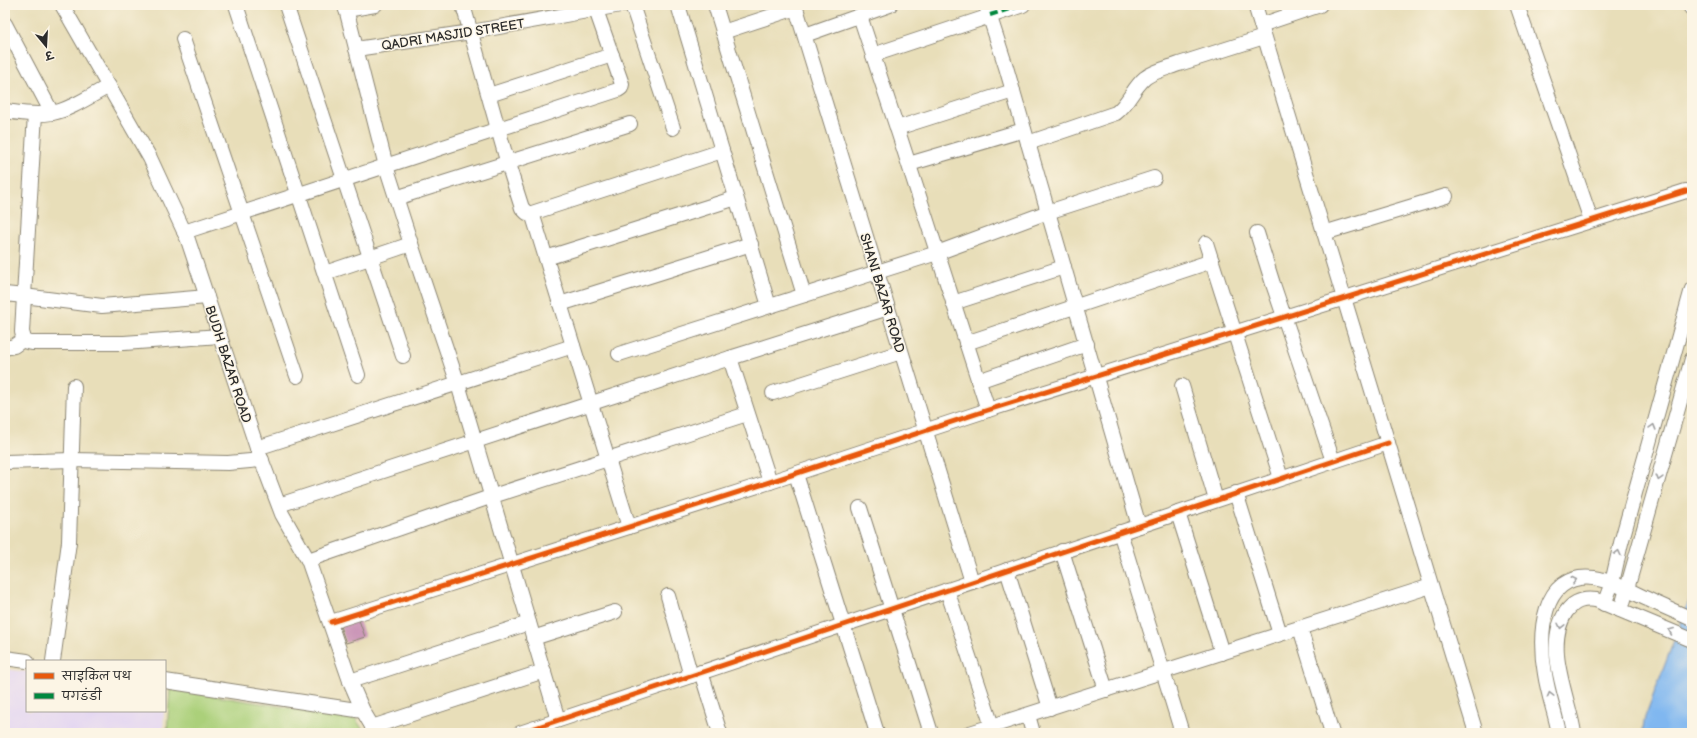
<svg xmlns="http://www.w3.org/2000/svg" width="1697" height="738" font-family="'Balsamiq Sans','Playpen Sans Deva',sans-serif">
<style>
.built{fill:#e2d4f3}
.green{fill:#abd07a;stroke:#6b7e52}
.water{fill:#80b7f0;stroke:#56718e}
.building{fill:#cb96b8}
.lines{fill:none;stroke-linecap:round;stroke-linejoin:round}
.minor-casing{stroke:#8a8472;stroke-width:16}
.minor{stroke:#fff;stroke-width:14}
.quiet{stroke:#00873e;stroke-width:4;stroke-dasharray:8 4;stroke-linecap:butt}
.cycleway-casing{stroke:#fcf5e5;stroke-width:8}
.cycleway{stroke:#e8590c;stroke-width:5}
.oneway{stroke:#a0a0a0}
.labels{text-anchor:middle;stroke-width:3;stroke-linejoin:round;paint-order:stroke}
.street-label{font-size:13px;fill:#2b2b2b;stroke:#fcf5e5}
</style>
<rect width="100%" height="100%" fill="#fcf5e5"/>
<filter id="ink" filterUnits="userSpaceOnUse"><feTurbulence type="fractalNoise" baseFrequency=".025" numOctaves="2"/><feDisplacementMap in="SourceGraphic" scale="8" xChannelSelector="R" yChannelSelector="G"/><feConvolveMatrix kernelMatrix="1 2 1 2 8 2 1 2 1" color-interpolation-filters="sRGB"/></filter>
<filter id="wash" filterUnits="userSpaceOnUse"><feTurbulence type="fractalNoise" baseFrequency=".012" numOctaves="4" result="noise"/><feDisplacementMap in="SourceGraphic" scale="16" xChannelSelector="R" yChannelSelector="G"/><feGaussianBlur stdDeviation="0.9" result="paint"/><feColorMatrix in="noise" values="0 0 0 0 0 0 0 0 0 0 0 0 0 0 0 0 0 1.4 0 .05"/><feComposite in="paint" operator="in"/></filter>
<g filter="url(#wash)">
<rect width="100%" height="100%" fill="#e8deb9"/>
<path class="built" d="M5,669L27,672V711H164L163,733H5Z"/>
<path class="green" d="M170,689L355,718L365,733H167Z"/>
<path class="water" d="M1692,593V733H1642L1645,717Z"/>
<g id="blocks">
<path class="building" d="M359,620L365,637L346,643L340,626Z"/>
</g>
</g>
<g filter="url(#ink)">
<use href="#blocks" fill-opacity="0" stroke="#8a8472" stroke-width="1"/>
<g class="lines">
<defs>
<g id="minor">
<path d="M62,5L150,158L188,240L257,448L282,514L308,560L350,681L363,711L376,733"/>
<path d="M236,5L358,375"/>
<path d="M286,5L403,356"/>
<path d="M345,5L386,166L411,244L458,384L558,720"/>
<path d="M463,5L508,164L522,208L527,213H532L722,151"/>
<path d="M632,5L673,128"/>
<path d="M678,5L769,306"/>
<path d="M715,5L804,295"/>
<path d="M795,5L972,582"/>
<path d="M986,5L1006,67L1139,526"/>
<path d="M1255,5L1476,733"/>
<path d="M1517,5L1591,220"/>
<path d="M1689,5L1692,9"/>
<path d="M346,10L375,5"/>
<path d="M860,16L897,128L988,410"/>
<path d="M5,24L52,113"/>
<path d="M1261,25L1320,5"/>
<path d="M723,32L796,8"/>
<path d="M805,35L890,5"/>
<path d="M183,39L297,376"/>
<path d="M356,49L471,32L621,5"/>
<path d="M873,55L1023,5"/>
<path d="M489,95L612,55"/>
<path d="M5,111C20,113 36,116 52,113C70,110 92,95 109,86"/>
<path d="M897,128L1013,91"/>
<path d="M1028,143L1116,113C1128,104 1133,88 1145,78C1154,71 1168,68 1179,64C1207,55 1236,46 1264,37"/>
<path d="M909,164L1024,130"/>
<path d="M396,198L630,124"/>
<path d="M532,213L629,527"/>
<path d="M184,232L618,90L621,88L622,84L596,10"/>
<path d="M1257,233L1273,284L1333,461"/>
<path d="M1324,233L1446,196"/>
<path d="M1206,243L1281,478"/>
<path d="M546,258L736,198"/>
<path d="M325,273L411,244"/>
<path d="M5,294L24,296L35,114"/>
<path d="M207,297L102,306L24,296L22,332L24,339L27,342L32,343H124L220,336"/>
<path d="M953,303L1064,267"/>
<path d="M560,304L751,244"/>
<path d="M966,343L1212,261"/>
<path d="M5,348L14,346L24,339"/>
<path d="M619,354L937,253L1048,212L1154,178"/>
<path d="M978,381L1087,344"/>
<path d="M1182,386L1216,500"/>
<path d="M773,393L901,352"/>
<path d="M257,448L573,346"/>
<path d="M5,462L72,460L228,463L262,460"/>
<path d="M796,474L877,733"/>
<path d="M770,482L730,358L888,308"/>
<path d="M1236,493L1280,634"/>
<path d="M279,505L730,358"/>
<path d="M860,508L931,733"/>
<path d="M1178,513L1222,653"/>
<path d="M1120,532L1182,733"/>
<path d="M1062,551L1106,690"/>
<path d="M308,560L493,496L747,414"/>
<path d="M1007,570L1050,708"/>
<path d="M947,590L992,726"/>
<path d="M668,596L691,676"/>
<path d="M1604,604L1612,583L1621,543L1692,289"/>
<path d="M1621,610L1692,359"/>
<path d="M331,622L770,482L988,410L1686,191"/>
<path d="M1300,628L1332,733"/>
<path d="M533,638L615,612"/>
<path d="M5,658L27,661"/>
<path d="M53,661L69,542L74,386"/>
<path d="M701,672L720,733"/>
<path d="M165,681L363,711"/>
<path d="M350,681L529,623"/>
<path d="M1028,715L1033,733"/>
<path d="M372,727L544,671"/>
<path d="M520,733L1388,443"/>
<path d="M970,733L1431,586"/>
<path d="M1559,733C1555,713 1548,694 1545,674C1538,637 1540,571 1594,578C1612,581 1628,590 1645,598C1660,605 1676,612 1692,619"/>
<path d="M1574,733C1569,697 1543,647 1566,612C1574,601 1583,598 1596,600L1692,640"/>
</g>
</defs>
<use href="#minor" class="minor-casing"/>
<use href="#minor" class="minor"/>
<path class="quiet" d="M990,15L1023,5"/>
<defs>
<g id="cycleway">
<path d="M331,622L770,482L988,410L1686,191"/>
<path d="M520,733L1388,443"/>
</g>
</defs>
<use href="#cycleway" class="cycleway-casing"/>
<use href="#cycleway" class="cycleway"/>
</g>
<defs><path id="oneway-chevron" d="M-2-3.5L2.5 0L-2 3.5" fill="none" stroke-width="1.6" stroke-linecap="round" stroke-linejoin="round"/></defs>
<g class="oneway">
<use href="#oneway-chevron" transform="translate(1653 427) rotate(-74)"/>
<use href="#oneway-chevron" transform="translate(1659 478) rotate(106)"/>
<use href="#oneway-chevron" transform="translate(1618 553) rotate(-77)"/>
<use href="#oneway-chevron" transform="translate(1574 580) rotate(-14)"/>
<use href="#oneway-chevron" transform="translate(1561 626) rotate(103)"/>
<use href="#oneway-chevron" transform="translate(1671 631) rotate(-158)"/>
<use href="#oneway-chevron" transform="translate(1550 695) rotate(-104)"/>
</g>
</g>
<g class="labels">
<g class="street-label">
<text transform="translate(453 34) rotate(-9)" y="5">QADRI MASJID STREET</text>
<text transform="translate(883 293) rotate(73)" y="5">SHANI BAZAR ROAD</text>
<text transform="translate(229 364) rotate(72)" y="5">BUDH BAZAR ROAD</text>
</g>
</g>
<rect width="1697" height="738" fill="none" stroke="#fcf5e5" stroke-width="20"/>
<rect x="26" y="660" width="140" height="52" fill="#fcf5e5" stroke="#a8a49b"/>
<rect x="34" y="673" width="20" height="6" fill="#e8590c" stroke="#a8a49b"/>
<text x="62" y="680" font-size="12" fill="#2b2b2b">साइकिल पथ</text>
<rect x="34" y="693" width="20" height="6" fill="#00873e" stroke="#a8a49b"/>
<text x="62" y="700" font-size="12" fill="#2b2b2b">पगडंडी</text>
<g transform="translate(46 46) rotate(162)" stroke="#fcf5e5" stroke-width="3" paint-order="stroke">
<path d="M0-3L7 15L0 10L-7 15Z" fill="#2b2b2b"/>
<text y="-6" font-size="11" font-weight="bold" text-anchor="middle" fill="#2b2b2b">उ</text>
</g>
</svg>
